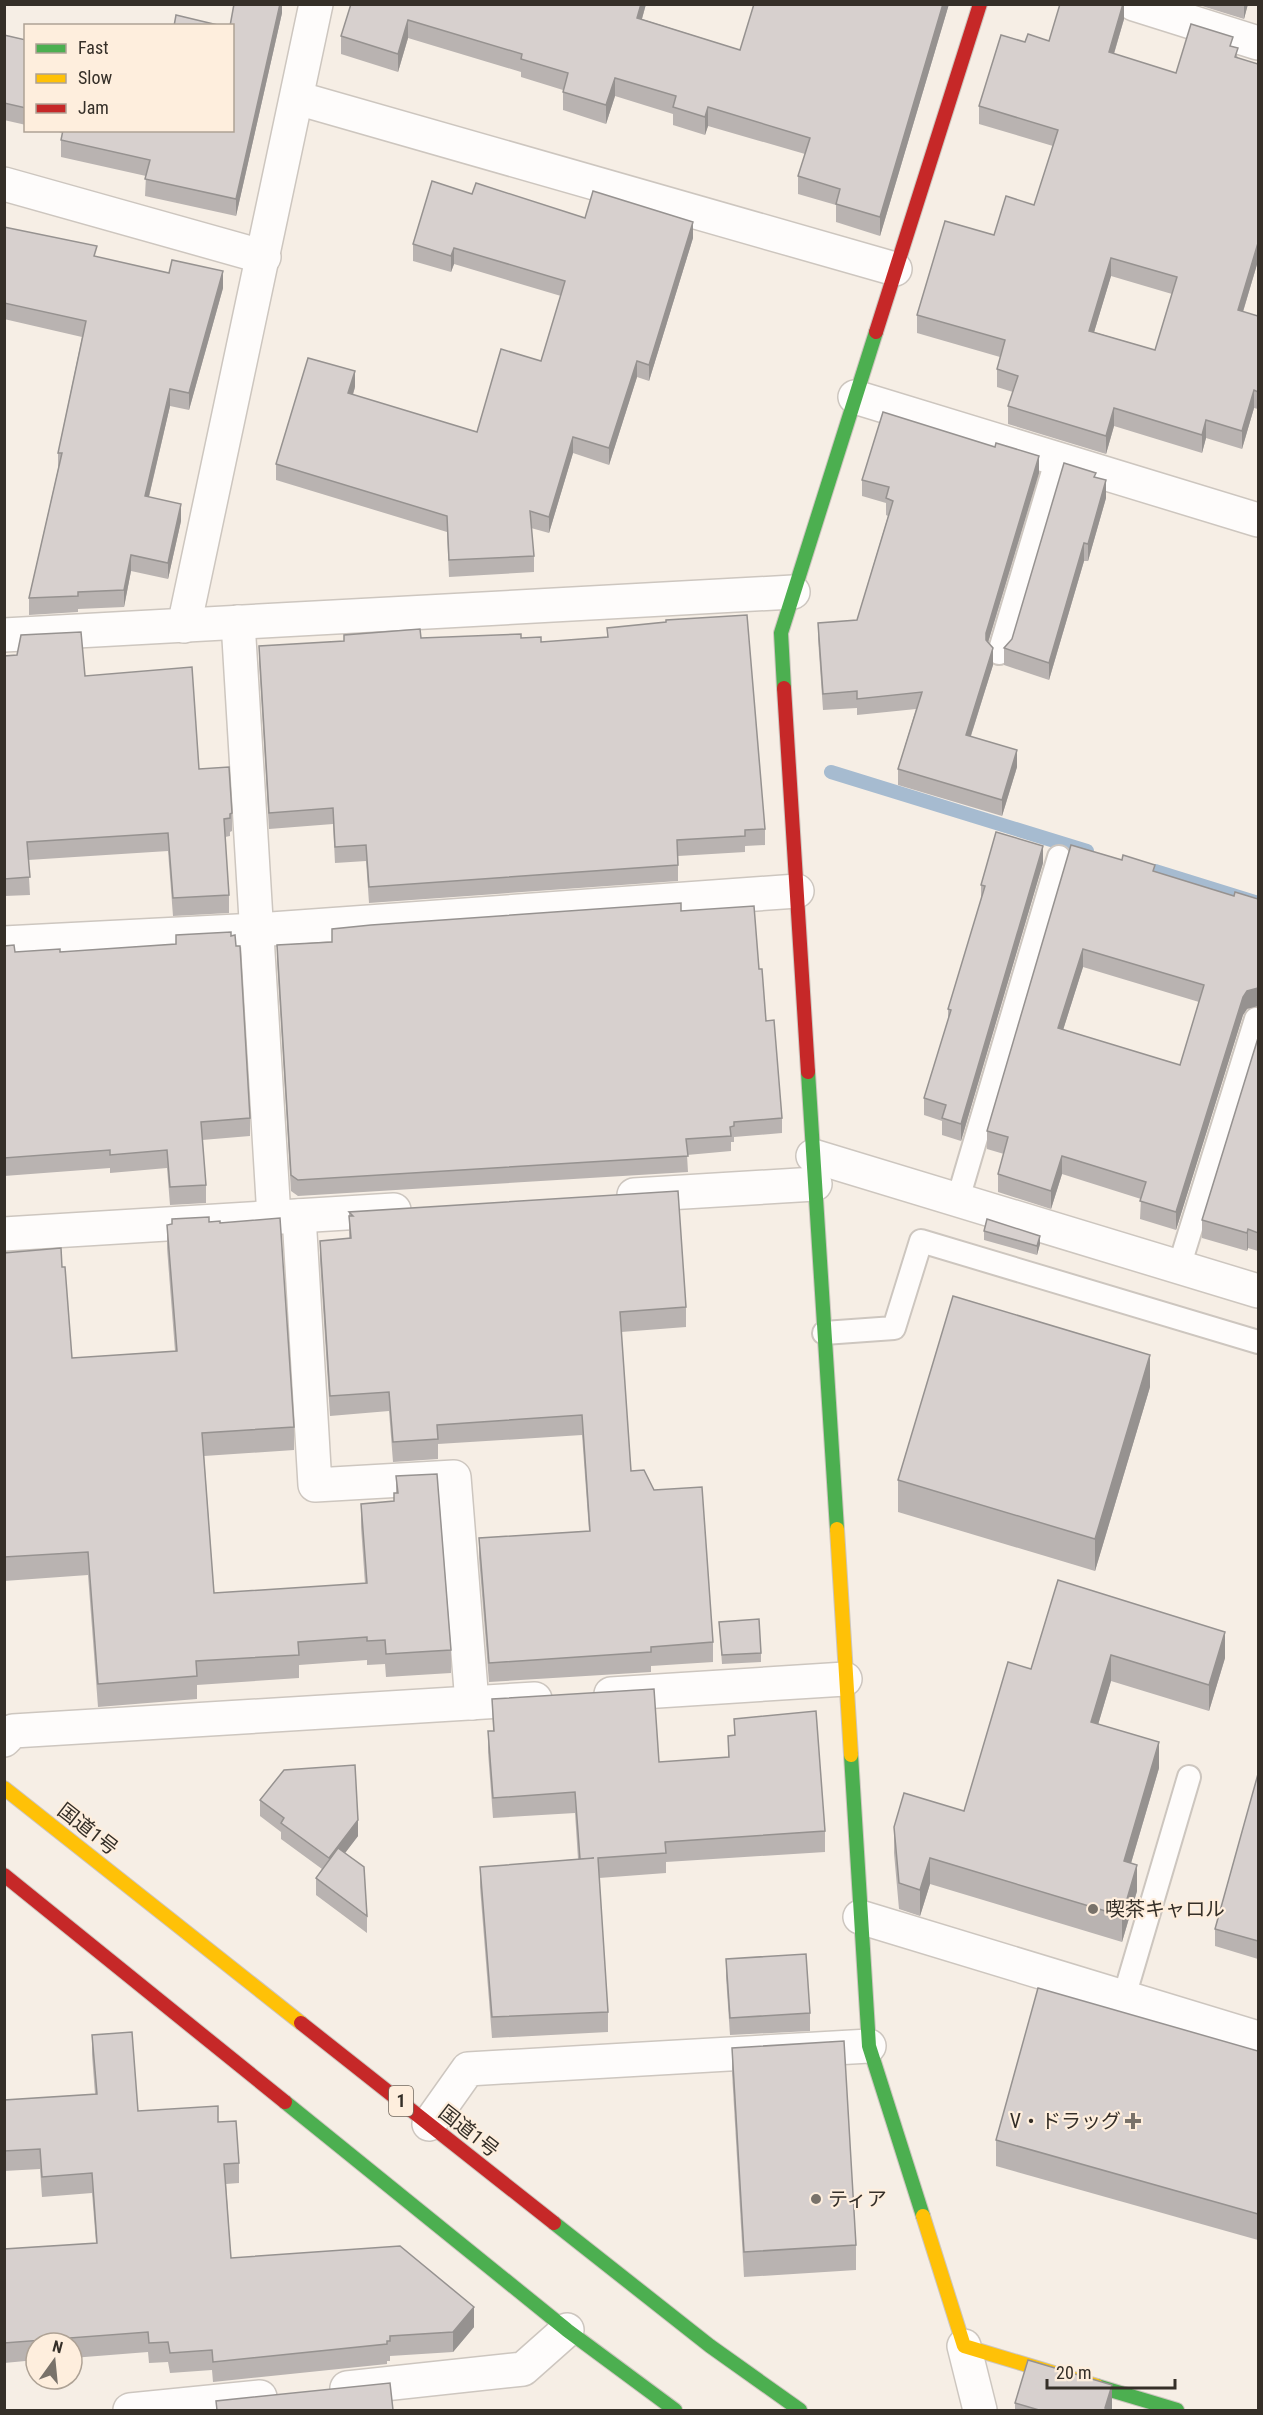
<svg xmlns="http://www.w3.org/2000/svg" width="1263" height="2415" font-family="'Roboto Condensed','Noto Sans JP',sans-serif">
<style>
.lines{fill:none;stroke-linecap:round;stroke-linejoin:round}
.stream{stroke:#a6bbd0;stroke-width:14}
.lane-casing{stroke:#cdc6bf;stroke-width:26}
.street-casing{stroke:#cdc6bf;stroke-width:36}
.fast-casing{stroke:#cdc6bf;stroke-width:16}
.slow-casing{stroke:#cdc6bf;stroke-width:16}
.jam-casing{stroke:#cdc6bf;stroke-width:16}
.lane{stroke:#fefcfb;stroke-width:22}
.street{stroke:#fefcfb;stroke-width:33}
.fast{stroke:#4caf50;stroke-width:14}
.slow{stroke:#ffc107;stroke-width:14}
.jam{stroke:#c62828;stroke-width:14}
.wall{fill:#b9b3b1;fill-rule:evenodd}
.shaded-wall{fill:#969290}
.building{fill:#d7d0ce;stroke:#969290;stroke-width:1.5;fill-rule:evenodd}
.poi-dot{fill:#79726a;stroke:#feeedd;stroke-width:2}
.labels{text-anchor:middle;stroke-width:4.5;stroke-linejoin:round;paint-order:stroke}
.shield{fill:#feeedd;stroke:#71685e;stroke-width:1.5}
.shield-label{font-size:18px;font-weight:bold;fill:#352f28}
.street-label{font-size:20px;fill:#352f28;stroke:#feeedd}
.poi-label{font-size:20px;fill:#352f28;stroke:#feeedd;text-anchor:start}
</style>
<rect width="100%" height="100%" fill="#f6eee5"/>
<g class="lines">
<g class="stream">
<path d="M831,772L1087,851"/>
<path d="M1155,871L1258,903"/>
</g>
<defs>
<g id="lane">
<path d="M999,653L1057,458"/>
<path d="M958,1199L1059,857"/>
<path d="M1179,1267L1256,1019"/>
<path d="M824,1333L894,1328L921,1241L1258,1342"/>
<path d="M1124,1997L1189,1777"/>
</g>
<g id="street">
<path d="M1134,4L1258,43"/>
<path d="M297,98L895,269"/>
<path d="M4,184L264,257"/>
<path d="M855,397L1258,520"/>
<path d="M238,622L274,1217"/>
<path d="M184,626L316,4"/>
<path d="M4,635L793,592"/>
<path d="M4,943L257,930L797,891"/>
<path d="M813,1156L1258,1291"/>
<path d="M634,1195L815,1184"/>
<path d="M299,1216L315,1485L454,1477L472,1703"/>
<path d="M4,1234L394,1210"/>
<path d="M611,1694L845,1679"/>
<path d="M4,1740L13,1731L535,1699"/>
<path d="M860,1917L1258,2038"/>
<path d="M429,2124L468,2069L869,2046"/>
<path d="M964,2346L980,2410"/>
<path d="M347,2388L523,2369L567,2330"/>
<path d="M130,2410L260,2397"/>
</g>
<g id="fast">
<path d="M784,688L781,633L876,332"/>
<path d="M808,1072L837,1529"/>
<path d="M851,1755L869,2046L923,2216"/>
<path d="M285,2102L567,2330L675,2410"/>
<path d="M554,2223L710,2346L800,2410"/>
<path d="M1097,2386L1177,2410"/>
</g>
<g id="slow">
<path d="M837,1529L851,1755"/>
<path d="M4,1788L301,2023"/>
<path d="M923,2216L964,2346L1097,2386"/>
</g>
<g id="jam">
<path d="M876,332L980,4"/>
<path d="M784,688L808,1072"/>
<path d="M4,1875L285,2102"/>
<path d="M301,2023L554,2223"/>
</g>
</defs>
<use href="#lane" class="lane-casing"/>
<use href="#street" class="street-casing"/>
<use href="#fast" class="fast-casing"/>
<use href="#slow" class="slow-casing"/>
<use href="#jam" class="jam-casing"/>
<use href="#lane" class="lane"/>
<use href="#street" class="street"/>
<use href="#fast" class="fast"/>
<use href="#slow" class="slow"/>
<use href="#jam" class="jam"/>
</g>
<g class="wall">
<path d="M282,4V13L236,216L145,196L146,176L61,157V140L63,133L51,130H232Z"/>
<path d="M351,4H646L642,19L740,50L949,4L880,236L836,222V205L798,194V176L805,154L708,126L705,135L673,125V114L615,96L606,124L563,110V90L521,77V72L408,38L398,72L341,54V36Z"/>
<path d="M1124,4V19L1114,54L1176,73L1233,46L1238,58L1258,261L1243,312L1258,316V409L1254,408L1242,449L1206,438L1202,453L1114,426L1106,454L1008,424V406L1013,392L997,387V369L1000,357L917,333V315L994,235L1034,205L1053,146L979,124V106L1025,42L1049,41ZM1111,276L1172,294L1155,350L1094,332Z"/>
<path d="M1202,4H1248L1244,19L1202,6Z"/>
<path d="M4,35L26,40V125L4,120Z"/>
<path d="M472,194L585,218L693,238L649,381L637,377L609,465L573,453L549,533L531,528L534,556V572L449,577L447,532L276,480V464L355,387L353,395L477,432L541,361L561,296L454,264L451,272L413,261V244Z"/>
<path d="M4,227L97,257L223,288L189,410L170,406L149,497L181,521L168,579L131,571L124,607L78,609V612L29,615V598L58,469V453L82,337L4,319Z"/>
<path d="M1039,473L988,643L993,665L971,736L1017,767L1002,816L898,785V769L916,709L857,715V708L823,710L818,639V623L857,620L888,516L886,515V503L862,496V480Z"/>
<path d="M1096,477L1106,498L1088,561H1084L1049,680L1004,665V648L1012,639Z"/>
<path d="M607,628L765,829V845L745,846V852L678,856V881L369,903L366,861L335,863L333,824L269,829L259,662V646L344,641V635L421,638H521L541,642L607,637Z"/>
<path d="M4,656L85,676L199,769L232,813V831L230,832V836L225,837L229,895V913L173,916L168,851L28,860L30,895L4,896Z"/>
<path d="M1071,845L1155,871L1247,1009L1243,1015L1176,1230L1140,1219L1141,1199L1062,1174L1051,1209L998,1192V1174L1004,1154L987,1149V1131ZM1083,967L1199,1002L1180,1065L1063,1030Z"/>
<path d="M1043,863L961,1141L942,1135V1121L924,1115V1098L948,1020V1009L981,901V885Z"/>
<path d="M681,911L759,969L766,1021L782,1118V1133L734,1137V1142H731V1151L687,1155L688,1172L298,1196L291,1191L277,961V945L332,942V929Z"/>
<path d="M176,935L250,1118V1136L202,1140L206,1185V1203L170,1205L167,1168L110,1173V1168L4,1176V946L15,952H60L176,944Z"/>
<path d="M1258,1038V1251L1248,1248L1247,1251L1202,1238V1220Z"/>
<path d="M349,1212L686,1307V1327L621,1332L631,1471L713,1642V1662L651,1666V1672L489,1682L479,1558V1538L589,1531L582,1435L438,1444V1459L393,1462L389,1411L330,1416L320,1261V1241L349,1239Z"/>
<path d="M209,1222L294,1427V1450L204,1456L214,1593L365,1584L361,1527V1504L394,1501L396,1493V1476L451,1650V1673L386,1677L385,1664L367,1665V1660L299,1665V1678L197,1685V1699L98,1707L88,1575L4,1581V1253L62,1267L72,1358L175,1351L167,1248V1225Z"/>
<path d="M984,1231L1040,1244L1037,1255L984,1240Z"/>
<path d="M1150,1387L1095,1571L898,1512V1480Z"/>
<path d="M1058,1580L1225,1658L1209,1711L1111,1681L1098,1725L1159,1768L1131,1863L1137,1891L1122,1942L930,1884L920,1916L899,1909L894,1853V1827L964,1811L1031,1669Z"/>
<path d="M719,1622L761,1653V1662L722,1664Z"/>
<path d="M492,1699L659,1762L728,1757V1736L734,1735V1719L825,1831V1852L666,1862V1873L599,1878L608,2012V2032L492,2038L480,1887V1867L578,1859L575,1813L493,1818L488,1752V1731H493Z"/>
<path d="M1258,1774V1959L1215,1946V1929Z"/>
<path d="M260,1800L358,1836L345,1853L367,1916V1933L316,1895V1878L322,1869L281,1839V1832L260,1816Z"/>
<path d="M726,1959L810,2013V2031L730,2035L726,1977Z"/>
<path d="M92,2035L138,2111L218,2122L239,2163V2183L226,2184L231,2258L474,2327L453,2352L390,2356V2361H387V2364L213,2382L212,2370L170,2373L168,2362L149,2363L148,2352L72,2358V2343H36V2360L4,2363V2249L96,2243L92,2193L42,2197L40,2169L4,2171V2100L95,2094L92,2055Z"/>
<path d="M732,2048L856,2245V2270L744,2277L732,2073Z"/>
<path d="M1258,2051V2240L996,2166V2140Z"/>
<path d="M1015,2403L1112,2410H1015Z"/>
</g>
<g class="shaded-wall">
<path d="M280,4H282V13L236,216V199Z"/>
<path d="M641,4H646L637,36V18Z"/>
<path d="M943,4H949L880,236V217Z"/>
<path d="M1123,4H1124V19L1109,70V52Z"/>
<path d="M1244,4H1248L1244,19Z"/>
<path d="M408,20V38L398,72V54Z"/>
<path d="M615,78V96L606,124V105Z"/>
<path d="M708,107V126L705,135V117Z"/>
<path d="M693,222V238L649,381V365Z"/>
<path d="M1258,243V261L1238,328V310Z"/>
<path d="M454,248V264L451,272V256Z"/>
<path d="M1111,258V276L1089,349V331Z"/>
<path d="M223,271V288L189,410V393Z"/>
<path d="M637,361V377L609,465V448Z"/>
<path d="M355,371V387L348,409V393Z"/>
<path d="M170,389V406L145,513V496Z"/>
<path d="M1254,390V408L1242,449V431Z"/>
<path d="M1114,408V426L1106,454V436Z"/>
<path d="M1206,420V438L1202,453V435Z"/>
<path d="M573,437V453L549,533V517Z"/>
<path d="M1039,456V473L986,649V633Z"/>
<path d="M1106,480V498L1088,561V544Z"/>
<path d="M181,504V521L168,579V563Z"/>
<path d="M1084,543V561L1049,680V663Z"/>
<path d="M131,555V571L124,607V590Z"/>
<path d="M993,648V665L966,751V735Z"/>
<path d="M1017,750V767L1002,816V800Z"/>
<path d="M1043,846V863L961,1141V1124Z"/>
<path d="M1083,949V967L1058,1046V1028Z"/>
<path d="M1258,988V1006L1247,1009L1243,1015L1176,1230V1212L1243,997L1247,991Z"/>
<path d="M1062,1156V1174L1051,1209V1191Z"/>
<path d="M1248,1229V1248L1247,1251V1233Z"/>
<path d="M1040,1236V1244L1037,1255V1246Z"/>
<path d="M1150,1355V1387L1095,1571V1539Z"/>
<path d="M1225,1632V1658L1209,1711V1685Z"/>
<path d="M1111,1655V1681L1091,1748V1722Z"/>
<path d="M1159,1742V1768L1124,1887V1861Z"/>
<path d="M358,1820V1836L329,1874V1858Z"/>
<path d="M930,1858V1884L920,1916V1890Z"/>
<path d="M1137,1865V1891L1122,1942V1916Z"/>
<path d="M474,2307V2327L453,2352V2332Z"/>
<path d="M1112,2385V2410L1105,2408Z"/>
</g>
<g class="building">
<path d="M234,4H280L236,199L145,179L150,160L61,140L63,130H232V26H230Z"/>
<path d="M351,4H641L637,18L740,50L754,4H943L880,217L836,204L840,189L798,176L810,138L708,107L705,117L673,107L676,96L615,78L606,105L563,92L568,73L521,59L522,54L408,20L398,54L341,36Z"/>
<path d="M1060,4H1123L1109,52L1176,73L1191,24L1233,37L1230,46L1238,48L1235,57L1258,64V243L1238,310L1258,316V392L1254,390L1242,431L1206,420L1202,435L1114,408L1106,436L1008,406L1018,376L997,369L1005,340L917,315L945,221L994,235L1006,196L1034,205L1058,130L979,106L1001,35L1025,42L1028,34L1049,41ZM1111,258L1177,277L1155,350L1089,331Z"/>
<path d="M176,15L222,26H174Z"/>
<path d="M4,35L26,40V108L4,103Z"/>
<path d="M432,181L472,194L476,183L585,218L593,191L693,222L649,365L637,361L609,448L573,437L549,517L530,511L534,556L449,560L447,516L276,464L308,358L355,371L348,393L477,432L501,349L541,361L565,281L454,248L451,256L413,244Z"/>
<path d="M4,227L97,246L94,256L169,273L172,260L223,271L189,393L170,389L145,496L181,504L168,563L131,555L124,590L78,592V596L29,598L62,453H58L86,321L4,303Z"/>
<path d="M883,412L995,447L996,443L1039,456L986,633V640L993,648L966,735L1017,750L1002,800L898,769L922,692L857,699V691L823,694L818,623L857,620L893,501L886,498L889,487L862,480Z"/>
<path d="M1064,463L1096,473L1094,477L1106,480L1088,544L1084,543L1049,663L1004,648L1012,639Z"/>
<path d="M747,615L765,829L745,830V836L677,840L678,865L369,887L366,845L335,847L333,808L269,813L259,646L344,641V635L420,629L421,638L521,634V638L541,637V642L608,637L607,628L666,622V620Z"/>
<path d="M81,632L85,676L192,667L199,769L229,767L232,813L230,814V818L224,819L229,895L173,898L168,833L27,842L30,877L4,879V656L17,655L21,635Z"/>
<path d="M996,832L1043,846L961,1124L942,1118L946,1105L924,1098L951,1010L948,1009L985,886L981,885Z"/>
<path d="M1071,845L1122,860L1123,855L1155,865L1153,871L1234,896L1235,892L1258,899V988L1247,991L1243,997L1176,1212L1140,1201L1146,1182L1062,1156L1051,1191L998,1174L1008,1137L987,1131ZM1083,949L1204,985L1180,1065L1058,1028Z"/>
<path d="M681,903V911L754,906L759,969H762L766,1021L774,1020L782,1118L734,1122V1126L730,1127L731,1136L686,1139L688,1156L298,1180L291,1175L277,945L332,942V929L371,925Z"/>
<path d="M231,932V936L235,935L236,946H240L250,1118L201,1122L206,1185L170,1187L167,1150L110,1155V1150L4,1158V946L14,945L15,952L60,949V952L176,944V935Z"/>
<path d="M1258,1038V1233L1248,1229L1247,1233L1202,1220Z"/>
<path d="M678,1191L686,1307L620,1312L631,1471L644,1470L654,1490L702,1487L713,1642L651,1647V1652L489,1663L479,1538L590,1531L582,1415L437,1425L438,1439L393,1442L389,1392L330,1396L320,1241L351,1238L349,1216H353L349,1212Z"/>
<path d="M209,1217V1222L220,1221V1223L280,1218L294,1427L202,1433L214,1593L367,1583L361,1504L394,1501V1493H398L396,1476L437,1474L451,1650L386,1654L385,1640L367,1641V1637L298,1642L299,1655L196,1661L197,1676L98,1684L88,1552L4,1557V1253L61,1248L62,1267H65L72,1358L177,1351L167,1225L172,1224V1219Z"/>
<path d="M987,1219L1040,1236L1037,1246L984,1231Z"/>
<path d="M953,1296L1150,1355L1095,1539L898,1480Z"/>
<path d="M1058,1580L1225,1632L1209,1685L1111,1655L1091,1722L1159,1742L1124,1861L1137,1865L1122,1916L930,1858L920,1890L899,1883L894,1827L904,1793L964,1811L1008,1662L1031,1669Z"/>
<path d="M759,1619L761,1653L722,1655L719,1622Z"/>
<path d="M654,1689L659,1762L729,1757L728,1736L735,1735L734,1719L816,1711L825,1831L665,1842L666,1853L598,1858L608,2012L492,2017L480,1867L594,1858L580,1859L575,1792L493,1798L488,1731H494L492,1699Z"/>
<path d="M355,1765L358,1820L329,1858L281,1823L284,1818L260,1800L284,1770Z"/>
<path d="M1258,1774V1941L1215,1929Z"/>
<path d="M338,1848L364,1867L367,1916L316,1878Z"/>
<path d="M806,1954L810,2013L730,2018L726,1959Z"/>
<path d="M1038,1988L1258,2051V2214L996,2140Z"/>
<path d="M132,2032L138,2111L218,2106V2122L236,2121L239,2163L224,2164L231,2258L400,2246L474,2307L453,2332L390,2336V2341H387V2344L213,2362L212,2350L170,2353L168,2342L149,2343L148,2332L4,2343V2249L97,2243L92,2173L42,2177L40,2149L4,2151V2100L97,2094L92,2035Z"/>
<path d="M844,2041L856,2245L744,2252L732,2048Z"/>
<path d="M1028,2360L1112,2385L1105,2408L1112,2410H1039L1015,2403Z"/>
<path d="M390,2383L393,2410H217L216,2401Z"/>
</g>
<g class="poi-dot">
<circle cx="1093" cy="1909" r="6"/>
<path d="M1130 2112h6v6h6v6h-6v6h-6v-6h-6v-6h6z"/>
<circle cx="816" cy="2199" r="6"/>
</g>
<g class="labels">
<rect class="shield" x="389" y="2086" width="24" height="30" rx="4.5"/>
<g class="shield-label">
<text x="401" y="2107">1</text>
</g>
<g class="street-label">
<text transform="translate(88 1829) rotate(38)" y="7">国道1号</text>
<text transform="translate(469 2131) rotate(38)" y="7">国道1号</text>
</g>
<g class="poi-label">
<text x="1105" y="1916">喫茶キャロル</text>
<text x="1121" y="2128" text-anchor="end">V・ドラッグ</text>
<text x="828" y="2206">ティア</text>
</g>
</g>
<rect width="1263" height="2415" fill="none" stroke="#352f28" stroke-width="12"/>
<rect x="24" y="24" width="210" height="108" fill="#feeedd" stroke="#aea295" stroke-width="1.5"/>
<rect x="36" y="44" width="30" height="9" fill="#4caf50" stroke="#aea295" stroke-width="1.5"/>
<text x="78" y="54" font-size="18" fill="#352f28">Fast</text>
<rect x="36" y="74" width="30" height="9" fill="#ffc107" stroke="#aea295" stroke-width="1.5"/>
<text x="78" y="84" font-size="18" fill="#352f28">Slow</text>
<rect x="36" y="104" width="30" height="9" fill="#c62828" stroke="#aea295" stroke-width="1.5"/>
<text x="78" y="114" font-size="18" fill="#352f28">Jam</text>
<g transform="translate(54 2361) rotate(15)"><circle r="28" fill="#feeedd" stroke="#aea295" stroke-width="1.5"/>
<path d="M0-4.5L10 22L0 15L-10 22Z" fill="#79726a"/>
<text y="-9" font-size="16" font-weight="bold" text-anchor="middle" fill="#352f28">N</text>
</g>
<path d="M1047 2379v9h128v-9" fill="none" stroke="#352f28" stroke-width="3"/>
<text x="1056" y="2379" font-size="18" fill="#352f28" stroke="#feeedd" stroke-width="4.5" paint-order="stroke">20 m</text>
</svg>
